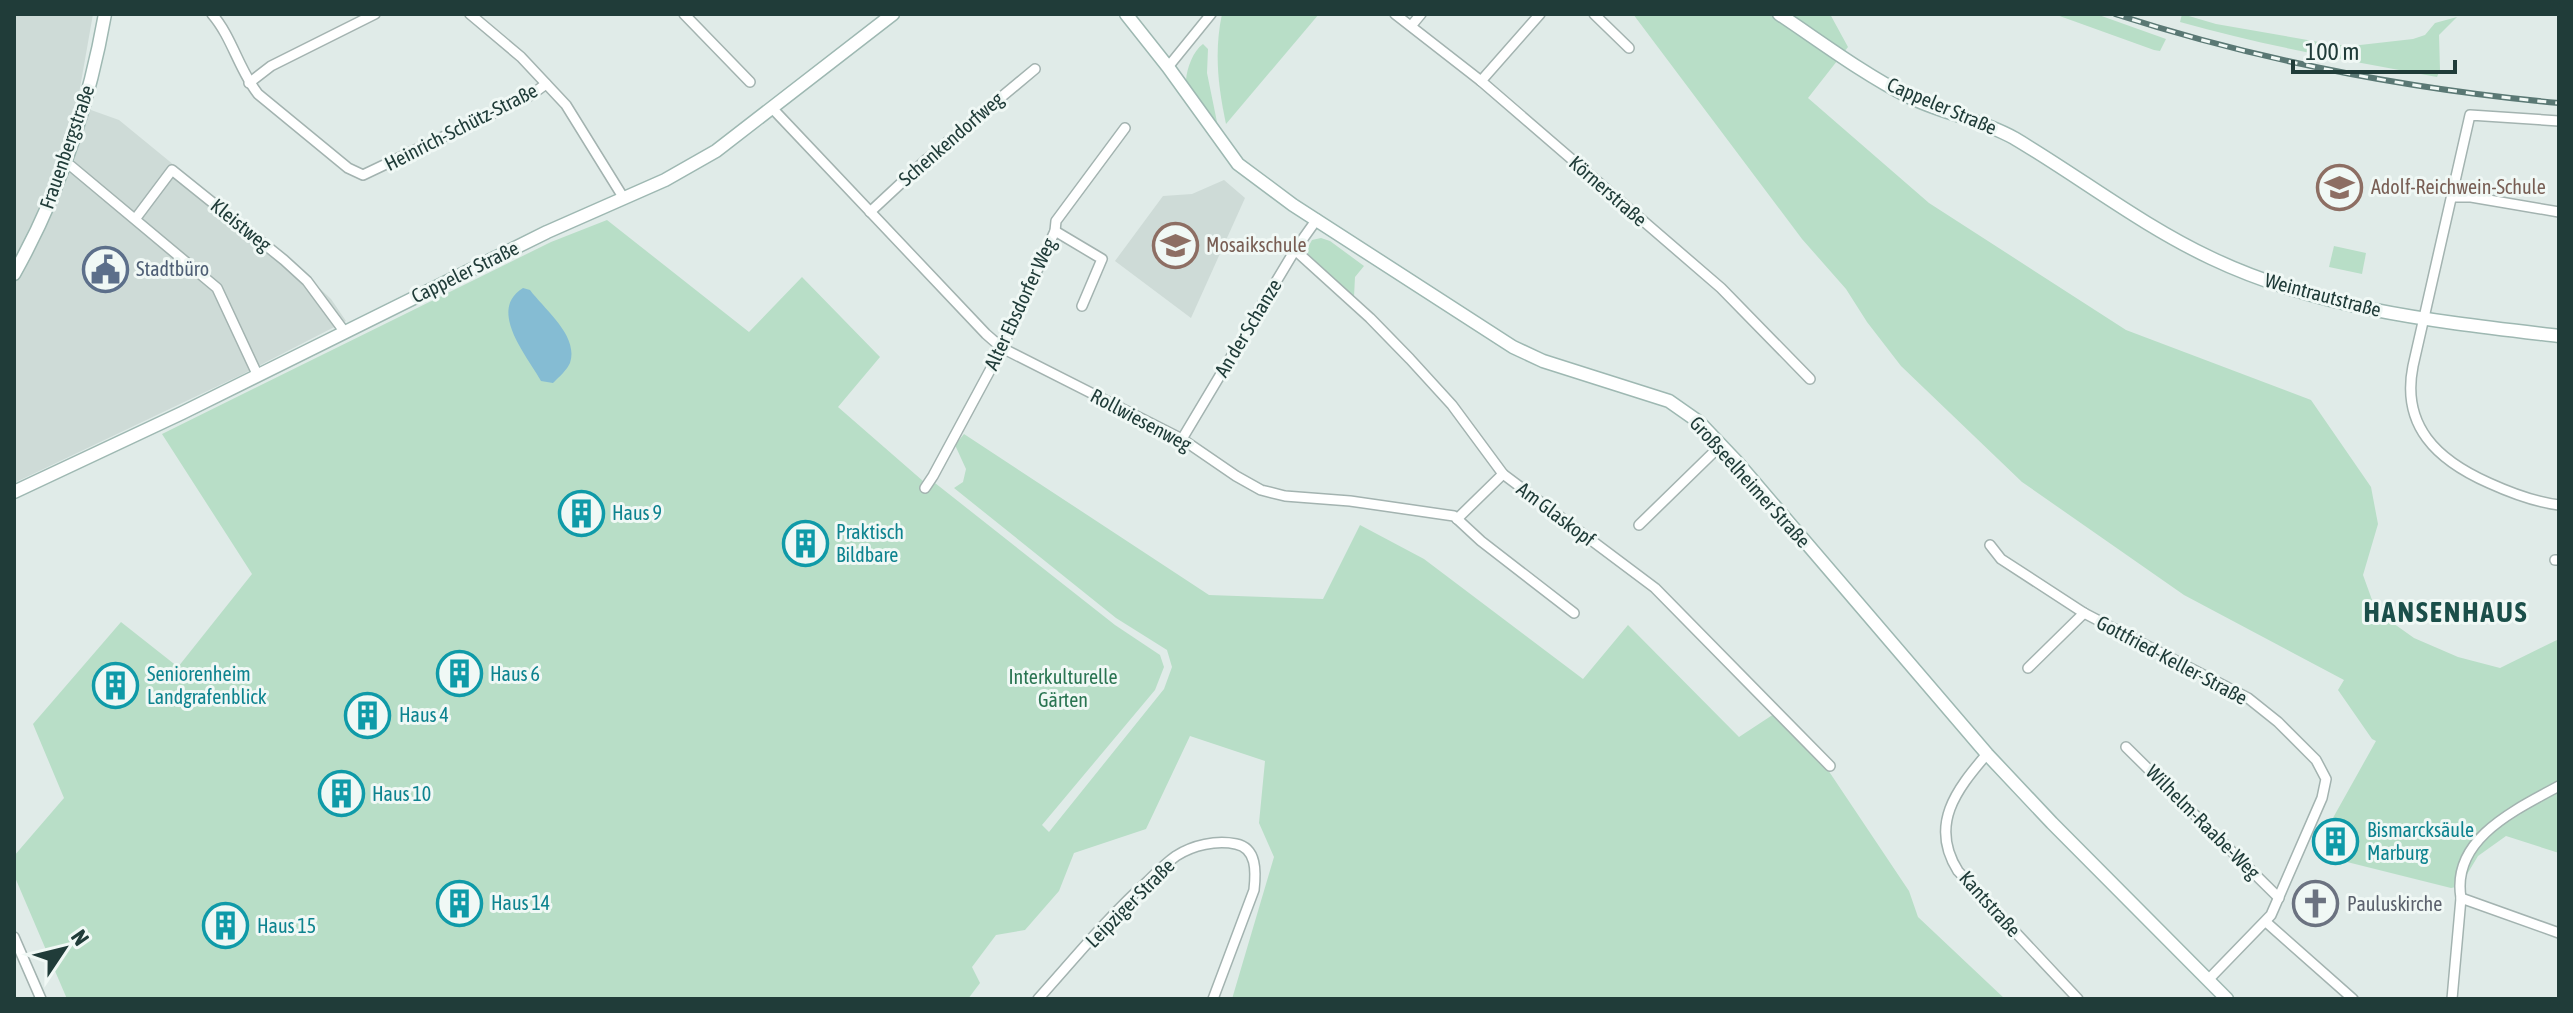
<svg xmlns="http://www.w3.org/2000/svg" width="2573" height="1013" font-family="'Asap Condensed',sans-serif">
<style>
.built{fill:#cedbd7}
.green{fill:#b8dec7}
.water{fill:#85bcd3}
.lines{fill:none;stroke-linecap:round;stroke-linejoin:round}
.street-casing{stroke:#a3b3b0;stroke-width:12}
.secondary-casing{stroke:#9eb8b2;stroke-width:15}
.street{stroke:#fff;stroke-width:9}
.secondary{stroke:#fff;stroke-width:12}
.rail-casing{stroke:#5a7874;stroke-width:6}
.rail{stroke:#f0f8f5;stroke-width:3;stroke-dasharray:9;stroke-linecap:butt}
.labels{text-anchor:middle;stroke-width:6;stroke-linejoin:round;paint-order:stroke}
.street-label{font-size:20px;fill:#203c39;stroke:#f0f8f5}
.education-label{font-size:20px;fill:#785e54;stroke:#f0f8f5;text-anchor:start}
.service-label{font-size:20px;fill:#4e5e75;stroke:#f0f8f5;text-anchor:start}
.culture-label{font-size:20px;fill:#0d838f;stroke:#f0f8f5;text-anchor:start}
.park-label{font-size:20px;fill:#297451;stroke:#f0f8f5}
.worship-label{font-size:20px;fill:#5b616d;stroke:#f0f8f5;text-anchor:start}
.district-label{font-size:28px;font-weight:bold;letter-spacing:2px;fill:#1b4f4a;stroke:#f0f8f5}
</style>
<rect width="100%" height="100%" fill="#e0ebe8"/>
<g class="built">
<path d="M14,14H93L77,105L119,120L290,260L331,299L346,321L241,375L14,483Z"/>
<path d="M1224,180L1245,198L1191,318L1115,261L1163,196L1192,194Z"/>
</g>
<g class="green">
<path d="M1222,14H1319L1226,124C1218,87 1214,51 1222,14Z"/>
<path d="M1633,14H1830L1848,47L1808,98L1929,203L2126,330L2311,400L2371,487L2378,524L2363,575L2376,611L2414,638L2458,657L2500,668L2559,639V853L2506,836L2478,856L2460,886L2481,833C2465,848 2457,865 2456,887L2451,888L2315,854L2329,825L2376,741L2372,739L2338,690L2344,680L2184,595L2022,482L1901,366L1867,322L1846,289L1802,239Z"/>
<path d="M2054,14H2096L2166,39L2160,51L2154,50Z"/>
<path d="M2182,14L2216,24L2336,45H2360L2413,39L2425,35L2435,23L2457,17L2439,35L2440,70L2437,77C2351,61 2265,46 2180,22Z"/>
<path d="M1203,44L1208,49L1207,73L1218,127L1186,80C1187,68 1193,51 1203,44Z"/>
<path d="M607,220L749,332L802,277L880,357L838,407L931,488L935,483L1115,625L1160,655L1164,667L1155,690L1042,825L1049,832L1164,689L1172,667L1167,650L1116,618L954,488L963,482L966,469L955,445L964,434L1209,595L1323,599L1360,525L1424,559L1583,679L1628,625L1739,737L1774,714L1828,770L1909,891L1918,917L2005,999H1232L1274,857L1259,823L1265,761L1190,736L1146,829L1074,853L1059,891L1025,930L996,935L972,967L980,983L968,999H67L14,875V856L64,798L33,724L121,622L178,667L252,574L162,434L551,242Z"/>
<path d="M1321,238L1330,241L1364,266L1355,277L1354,297L1308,254L1307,249L1312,240Z"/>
<path d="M2334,246L2366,253L2362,274L2329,267Z"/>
</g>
<path class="water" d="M523,288L530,290C545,310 579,336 570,363C567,370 559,377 553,383L541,381C527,356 487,310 523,288Z"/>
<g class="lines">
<defs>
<g id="street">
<path d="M212,14C232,37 239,70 258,94L348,168L363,175L531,95L546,84"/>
<path d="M470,14L521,57L566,105L623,197"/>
<path d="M684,14L750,82"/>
<path d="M1395,14L1481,81L1721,288L1810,379"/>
<path d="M1594,14L1629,48"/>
<path d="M1411,26L1421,14"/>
<path d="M1168,67L1211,14"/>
<path d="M1481,81L1540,14"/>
<path d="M249,83L271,66L375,14"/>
<path d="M772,108L986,334L1002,348L1182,439L1236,476L1261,490L1285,496L1350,501L1454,516L1481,541L1574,613"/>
<path d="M2559,121L2470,115L2413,366C2401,426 2437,460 2489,483C2511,493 2534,502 2559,505"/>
<path d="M64,163L71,166L217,288L258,376"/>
<path d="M2453,197H2471L2559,212"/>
<path d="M870,212L927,159L1035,69"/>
<path d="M136,218L172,170L284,260L307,281L344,331"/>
<path d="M1055,231L1102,259L1082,306"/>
<path d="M1295,250L1370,318L1410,359L1452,405L1503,474L1655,588L1830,766"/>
<path d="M1182,439L1295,250L1317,219"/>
<path d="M925,488L933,476L1002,348L1055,231L1056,221L1125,128"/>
<path d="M1457,519L1503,474"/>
<path d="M1639,525L1721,445"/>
<path d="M1990,545L2001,559L2084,613L2248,698L2278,722L2316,760L2326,779L2322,798L2271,915L2208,980"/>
<path d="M2555,560H2559"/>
<path d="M2028,668L2084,613"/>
<path d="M2126,747L2279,898"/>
<path d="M1987,754C1956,790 1929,825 1958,871L2078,999"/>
<path d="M2461,898L2559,933"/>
<path d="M2266,922L2353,999"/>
<path d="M14,937L41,999"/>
<path d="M1038,999C1074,959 1108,917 1148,881C1157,872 1166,863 1176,856C1193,845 1216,840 1236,844C1257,848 1256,872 1254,890L1213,999"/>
<path d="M2452,999L2461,898C2451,839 2515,810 2559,786"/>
</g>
<g id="secondary">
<path d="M1126,14L1168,67L1238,164L1293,205L1513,347L1543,361L1669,401L1699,422L1737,462L1987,754L2052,823L2227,999"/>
<path d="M1779,14C1821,42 1862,73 1907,96C1941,113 1980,119 2014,138C2080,177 2141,225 2211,258C2320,310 2441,322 2559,336"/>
<path d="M14,274C59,194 89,104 105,14"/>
<path d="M14,492L182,413L547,232L665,180L716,151L893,14"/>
</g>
</defs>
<use href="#street" class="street-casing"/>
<use href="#secondary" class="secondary-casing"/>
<use href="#street" class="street"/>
<use href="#secondary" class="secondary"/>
<defs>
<path id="rail" d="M2115,14C2260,61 2407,89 2559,103"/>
</defs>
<use href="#rail" class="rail-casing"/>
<use href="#rail" class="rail"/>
</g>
<defs>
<symbol id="school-ring" viewBox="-11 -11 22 22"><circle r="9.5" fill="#f0f8f5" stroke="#8d6e63" stroke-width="1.5"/><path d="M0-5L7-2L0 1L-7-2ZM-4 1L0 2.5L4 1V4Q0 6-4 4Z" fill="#8d6e63"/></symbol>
<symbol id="civic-ring" viewBox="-11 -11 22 22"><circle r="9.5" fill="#f0f8f5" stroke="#5c6f8a" stroke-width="1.5"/><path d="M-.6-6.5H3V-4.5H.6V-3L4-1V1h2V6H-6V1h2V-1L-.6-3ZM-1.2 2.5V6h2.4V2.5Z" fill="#5c6f8a"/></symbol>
<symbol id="building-ring" viewBox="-11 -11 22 22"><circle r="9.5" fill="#f0f8f5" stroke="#0f9aa8" stroke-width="1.5"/><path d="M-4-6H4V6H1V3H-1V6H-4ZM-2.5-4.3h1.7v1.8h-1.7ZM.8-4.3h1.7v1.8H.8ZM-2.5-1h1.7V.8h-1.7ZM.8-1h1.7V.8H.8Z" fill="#0f9aa8"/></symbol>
<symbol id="church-ring" viewBox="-11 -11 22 22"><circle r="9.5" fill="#f0f8f5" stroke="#6b7280" stroke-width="1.5"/><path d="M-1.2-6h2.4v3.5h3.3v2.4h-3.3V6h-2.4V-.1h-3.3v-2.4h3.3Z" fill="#6b7280"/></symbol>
</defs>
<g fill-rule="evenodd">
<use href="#school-ring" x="2314" y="162" width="51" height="51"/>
<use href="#school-ring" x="1150" y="220" width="51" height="51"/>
<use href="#civic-ring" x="80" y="244" width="51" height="51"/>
<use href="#building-ring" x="556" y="488" width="51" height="51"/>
<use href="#building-ring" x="780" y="518" width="51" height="51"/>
<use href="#building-ring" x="434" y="648" width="51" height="51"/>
<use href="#building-ring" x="90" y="660" width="51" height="51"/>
<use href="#building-ring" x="342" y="690" width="51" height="51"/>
<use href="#building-ring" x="316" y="768" width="51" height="51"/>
<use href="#building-ring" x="2310" y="816" width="51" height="51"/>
<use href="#building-ring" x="434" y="878" width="51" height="51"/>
<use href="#church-ring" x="2290" y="878" width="51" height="51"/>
<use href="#building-ring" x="200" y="900" width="51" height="51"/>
</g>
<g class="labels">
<g class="street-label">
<text transform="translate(1942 106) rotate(23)" y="7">Cappeler Straße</text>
<text transform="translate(461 127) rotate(-27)" y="7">Heinrich-Schütz-Straße</text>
<text transform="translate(951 139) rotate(-41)" y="7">Schenkendorfweg</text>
<text transform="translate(67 147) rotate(-71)" y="7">Frauenbergstraße</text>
<text transform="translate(1608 191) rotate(41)" y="7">Körnerstraße</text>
<text transform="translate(241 225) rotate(39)" y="7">Kleistweg</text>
<text transform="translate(465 272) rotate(-26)" y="7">Cappeler Straße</text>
<text transform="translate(2323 295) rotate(15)" y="7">Weintrautstraße</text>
<text transform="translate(1020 304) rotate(-65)" y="7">Alter Ebsdorfer Weg</text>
<text transform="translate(1248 328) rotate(-59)" y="7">An der Schanze</text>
<text transform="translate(1141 420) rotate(28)" y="7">Rollwiesenweg</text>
<text transform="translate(1750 482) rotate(48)" y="7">Großseelheimer Straße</text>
<text transform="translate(1556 514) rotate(37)" y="7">Am Glaskopf</text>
<text transform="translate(2172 660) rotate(28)" y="7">Gottfried-Keller-Straße</text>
<text transform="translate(2203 822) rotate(45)" y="7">Wilhelm-Raabe-Weg</text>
<text transform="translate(1130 903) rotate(-45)" y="7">Leipziger Straße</text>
<text transform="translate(1990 904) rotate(48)" y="7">Kantstraße</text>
</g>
<g class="education-label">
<text x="2371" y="194">Adolf-Reichwein-Schule</text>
<text x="1206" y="252">Mosaikschule</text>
</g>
<g class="service-label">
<text x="136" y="276">Stadtbüro</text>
</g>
<g class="culture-label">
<text x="612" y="520">Haus 9</text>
<text x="836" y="539">Praktisch<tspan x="836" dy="23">Bildbare</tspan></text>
<text x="147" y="681">Seniorenheim<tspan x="147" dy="23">Landgrafenblick</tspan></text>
<text x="490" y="681">Haus 6</text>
<text x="399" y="722">Haus 4</text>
<text x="372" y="801">Haus 10</text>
<text x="2367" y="837">Bismarcksäule<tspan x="2367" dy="23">Marburg</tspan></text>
<text x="491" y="910">Haus 14</text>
<text x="257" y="933">Haus 15</text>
</g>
<g class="park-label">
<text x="1063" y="684">Interkulturelle<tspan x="1063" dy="23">Gärten</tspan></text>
</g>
<g class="worship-label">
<text x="2347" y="911">Pauluskirche</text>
</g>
<g class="district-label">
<text x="2446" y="622">HANSENHAUS</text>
</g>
</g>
<rect width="2573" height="1013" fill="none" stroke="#203c39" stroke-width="32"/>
<g transform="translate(64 949) rotate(55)" stroke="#f0f8f5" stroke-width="6" paint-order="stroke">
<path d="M0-6L14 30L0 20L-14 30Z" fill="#203c39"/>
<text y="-12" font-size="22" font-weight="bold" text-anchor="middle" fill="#203c39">N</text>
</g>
<path d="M2293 60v12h162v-12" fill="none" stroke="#203c39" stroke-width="4"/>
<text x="2305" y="60" font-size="24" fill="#203c39" stroke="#f0f8f5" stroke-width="6" paint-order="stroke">100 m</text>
</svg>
